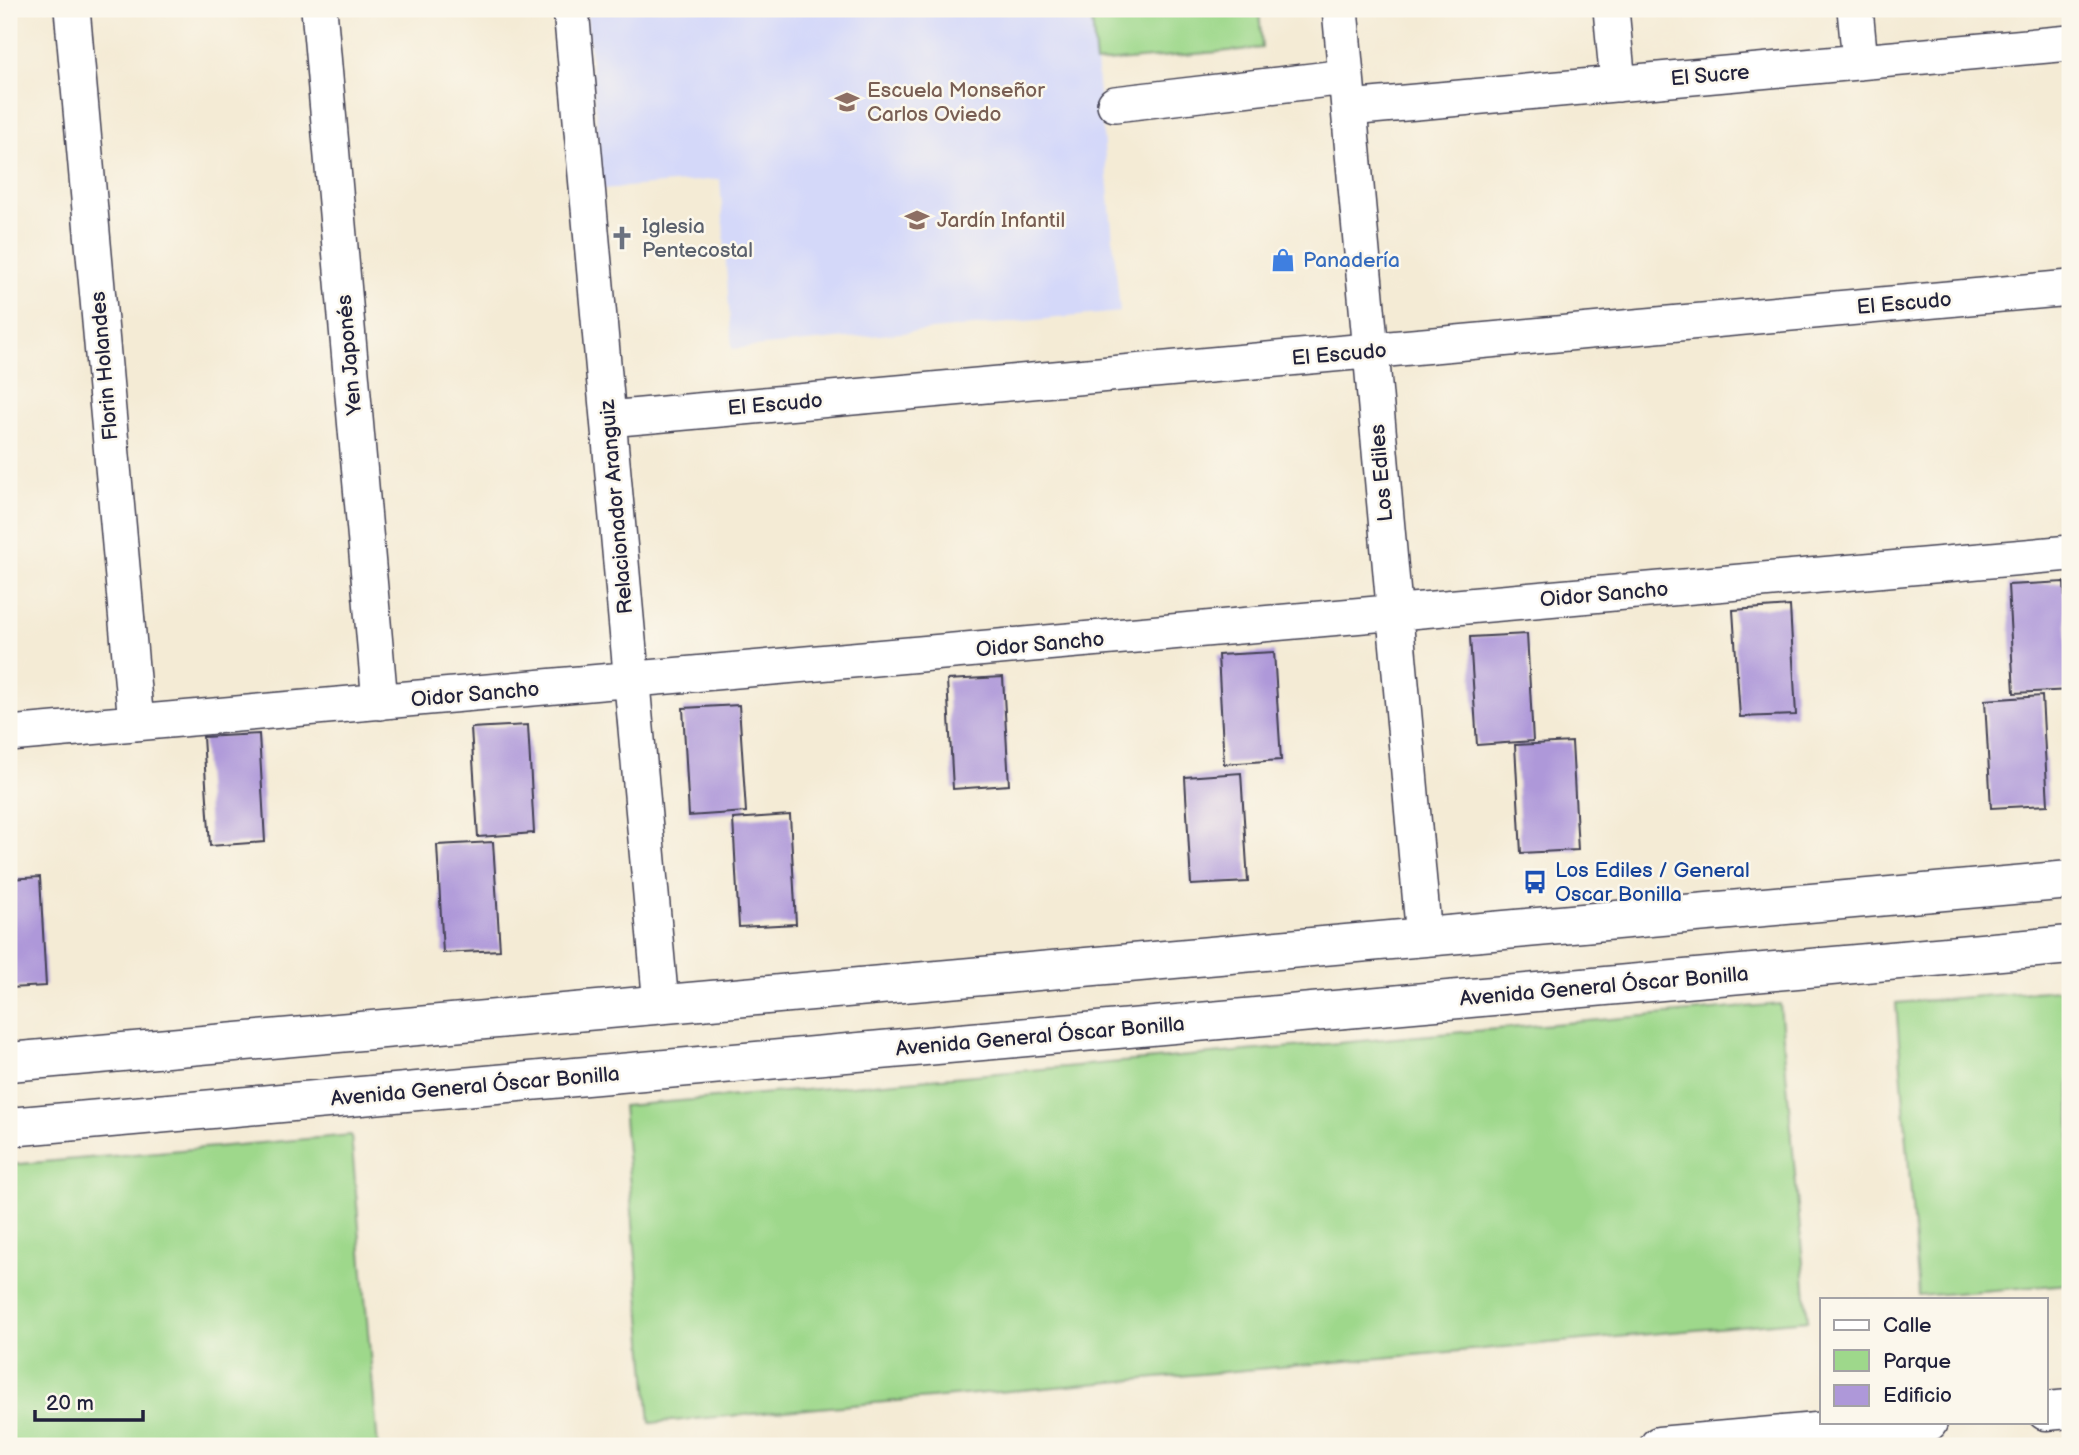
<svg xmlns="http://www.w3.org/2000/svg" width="2079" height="1455" font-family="'Balsamiq Sans',sans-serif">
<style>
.built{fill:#d4d8f9}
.green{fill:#9ed88b;stroke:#607d63;stroke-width:2}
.building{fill:#ae98d9}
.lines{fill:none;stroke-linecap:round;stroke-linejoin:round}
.street-casing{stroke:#424052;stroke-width:38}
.secondary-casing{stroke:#424052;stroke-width:41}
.highway-casing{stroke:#424052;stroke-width:41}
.street{stroke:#fff;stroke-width:35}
.secondary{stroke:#fff;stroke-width:38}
.highway{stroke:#fff;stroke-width:38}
.labels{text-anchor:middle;stroke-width:5;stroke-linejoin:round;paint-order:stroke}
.street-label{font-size:21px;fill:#22223b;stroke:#fbf7ec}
.education-label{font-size:21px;fill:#785e54;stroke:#fbf7ec;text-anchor:start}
.worship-label{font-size:21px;fill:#5b616d;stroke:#fbf7ec;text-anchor:start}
.shop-label{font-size:21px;fill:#366cbe;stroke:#fbf7ec;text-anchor:start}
.transit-label{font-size:21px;fill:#164399;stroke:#fbf7ec;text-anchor:start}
</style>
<rect width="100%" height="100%" fill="#fbf7ec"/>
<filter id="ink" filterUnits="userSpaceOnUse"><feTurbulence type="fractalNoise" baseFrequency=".0143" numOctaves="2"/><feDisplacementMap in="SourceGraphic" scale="14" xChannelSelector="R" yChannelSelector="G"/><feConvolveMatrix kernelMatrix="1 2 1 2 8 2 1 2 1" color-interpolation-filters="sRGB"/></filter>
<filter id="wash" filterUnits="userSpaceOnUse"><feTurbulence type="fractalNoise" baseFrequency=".00686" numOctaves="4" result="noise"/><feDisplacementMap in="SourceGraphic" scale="28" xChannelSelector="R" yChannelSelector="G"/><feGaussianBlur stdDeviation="1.57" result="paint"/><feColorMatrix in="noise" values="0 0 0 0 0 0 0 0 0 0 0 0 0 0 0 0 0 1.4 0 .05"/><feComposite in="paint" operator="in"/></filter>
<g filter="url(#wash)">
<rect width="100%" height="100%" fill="#f4ebd5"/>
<!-- built -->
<path class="built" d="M586,9H1091L1120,312L732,349L720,179L603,189Z"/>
<!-- green -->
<path class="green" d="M1091,9H1259L1262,48L1096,63Z
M2070,989V1284L1919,1296L1896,1003Z
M1780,1004L1808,1320L650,1423L623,1106Z
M351,1135L378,1446H9V1165Z"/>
<g id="blocks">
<!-- building -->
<path class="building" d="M2064,582L2070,690L2014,693L2008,585Z
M1790,606L1796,715L1740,717L1733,610Z
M1527,634L1533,741L1477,745L1470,637Z
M1274,652L1281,760L1224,764L1218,655Z
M1003,677L1009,785L953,789L947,680Z
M2042,696L2048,805L1991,808L1985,700Z
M739,705L746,812L689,816L683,708Z
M528,725L534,833L478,837L471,728Z
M259,734L265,842L210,846L203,737Z
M1572,742L1578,850L1521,853L1515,745Z
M1241,773L1248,882L1191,885L1185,777Z
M790,815L796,924L739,927L733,819Z
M493,842L500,950L443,953L437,845Z
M40,877L46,986L9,988V879Z"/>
</g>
</g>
<g filter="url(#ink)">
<use href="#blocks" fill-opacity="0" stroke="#424052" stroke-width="2"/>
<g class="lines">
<!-- street casing -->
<g class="street-casing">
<path id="street" d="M72,9L136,723
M319,9L380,702
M571,9L661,1005
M1340,9L1424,938
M1611,9L1618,84
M1855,9L1860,62
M1115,104L1346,77
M1349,108L2070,43
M608,419L2070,288
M9,734L2070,553"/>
</g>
<!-- secondary casing -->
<g class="secondary-casing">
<path id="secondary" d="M9,1062L2070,880
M9,1127L2070,945"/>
</g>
<!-- highway casing -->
<g class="highway-casing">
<path id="highway" d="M2046,1411L2070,1409
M1659,1446L1928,1422"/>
</g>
<!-- street -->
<use href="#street" class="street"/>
<!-- secondary -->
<use href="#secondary" class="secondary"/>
<!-- highway -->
<use href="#highway" class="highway"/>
</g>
</g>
<!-- icons -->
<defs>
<g id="school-bare" transform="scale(1.89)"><path d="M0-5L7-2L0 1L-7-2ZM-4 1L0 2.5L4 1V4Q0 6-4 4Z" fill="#8d6e63" stroke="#fbf7ec" stroke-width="2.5" paint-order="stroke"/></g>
<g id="church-bare" transform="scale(1.89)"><path d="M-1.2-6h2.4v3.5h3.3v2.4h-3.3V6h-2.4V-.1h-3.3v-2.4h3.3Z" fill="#6b7280" stroke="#fbf7ec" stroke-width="2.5" paint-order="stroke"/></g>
<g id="shop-bare" transform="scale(1.89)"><path d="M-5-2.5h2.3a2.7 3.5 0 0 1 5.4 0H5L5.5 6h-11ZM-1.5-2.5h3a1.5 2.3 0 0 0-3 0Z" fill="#3f7fe0" stroke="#fbf7ec" stroke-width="2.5" paint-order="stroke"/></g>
<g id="bus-bare" transform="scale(1.89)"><path d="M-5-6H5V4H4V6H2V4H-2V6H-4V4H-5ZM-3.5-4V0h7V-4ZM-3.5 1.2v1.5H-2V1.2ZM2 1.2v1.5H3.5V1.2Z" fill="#1a4fb4" stroke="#fbf7ec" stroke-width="2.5" paint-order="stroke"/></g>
</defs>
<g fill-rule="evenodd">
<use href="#school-bare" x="847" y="102"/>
<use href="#school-bare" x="917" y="220"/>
<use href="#church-bare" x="622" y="238"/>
<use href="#shop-bare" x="1283" y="260"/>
<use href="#bus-bare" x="1535" y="882"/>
</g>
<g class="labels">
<!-- street labels -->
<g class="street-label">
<text transform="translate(1710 75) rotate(-5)" y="7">El Sucre</text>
<text transform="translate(1904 303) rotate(-5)" y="7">El Escudo</text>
<text transform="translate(1339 354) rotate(-5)" y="7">El Escudo</text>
<text transform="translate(349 355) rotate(-95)" y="7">Yen Japonés</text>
<text transform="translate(104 366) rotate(-95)" y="7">Florin Holandes</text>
<text transform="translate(775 404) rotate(-5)" y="7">El Escudo</text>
<text transform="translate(1381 473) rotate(-95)" y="7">Los Ediles</text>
<text transform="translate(616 507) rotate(-95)" y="7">Relacionador Aranguiz</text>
<text transform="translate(1604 594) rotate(-5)" y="7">Oidor Sancho</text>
<text transform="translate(1040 644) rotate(-5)" y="7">Oidor Sancho</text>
<text transform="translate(475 694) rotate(-5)" y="7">Oidor Sancho</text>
<text transform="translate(1604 986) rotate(-5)" y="7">Avenida General Óscar Bonilla</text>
<text transform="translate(1040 1036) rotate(-5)" y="7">Avenida General Óscar Bonilla</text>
<text transform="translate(475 1086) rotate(-5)" y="7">Avenida General Óscar Bonilla</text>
</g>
<!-- education labels -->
<g class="education-label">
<text x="867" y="97">Escuela Monseñor<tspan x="867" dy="24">Carlos Oviedo</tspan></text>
<text x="937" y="227">Jardín Infantil</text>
</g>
<!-- worship labels -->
<g class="worship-label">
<text x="642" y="233">Iglesia<tspan x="642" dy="24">Pentecostal</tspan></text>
</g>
<!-- shop labels -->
<g class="shop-label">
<text x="1303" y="267">Panadería</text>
</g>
<!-- transit labels -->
<g class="transit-label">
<text x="1555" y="877">Los Ediles / General<tspan x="1555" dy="24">Oscar Bonilla</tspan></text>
</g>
</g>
<!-- margin -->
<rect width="2079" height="1455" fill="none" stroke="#fbf7ec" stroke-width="35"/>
<!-- legend -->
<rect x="1820" y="1298" width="228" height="126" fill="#fbf7ec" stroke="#a4a2a5" stroke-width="2"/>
<rect x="1834" y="1320" width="35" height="10" fill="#ffffff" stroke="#a4a2a5" stroke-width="2"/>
<text x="1883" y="1332" font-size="21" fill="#22223b">Calle</text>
<rect x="1834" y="1350" width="35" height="21" fill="#9ed88b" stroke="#a4a2a5" stroke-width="2"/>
<text x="1883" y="1368" font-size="21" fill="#22223b">Parque</text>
<rect x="1834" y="1385" width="35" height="21" fill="#ae98d9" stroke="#a4a2a5" stroke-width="2"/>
<text x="1883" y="1402" font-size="21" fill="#22223b">Edificio</text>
<!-- scale -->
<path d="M35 1410v10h108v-10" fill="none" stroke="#22223b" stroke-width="3.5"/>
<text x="46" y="1410" font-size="21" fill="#22223b" stroke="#fbf7ec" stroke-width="5" paint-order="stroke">20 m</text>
</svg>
